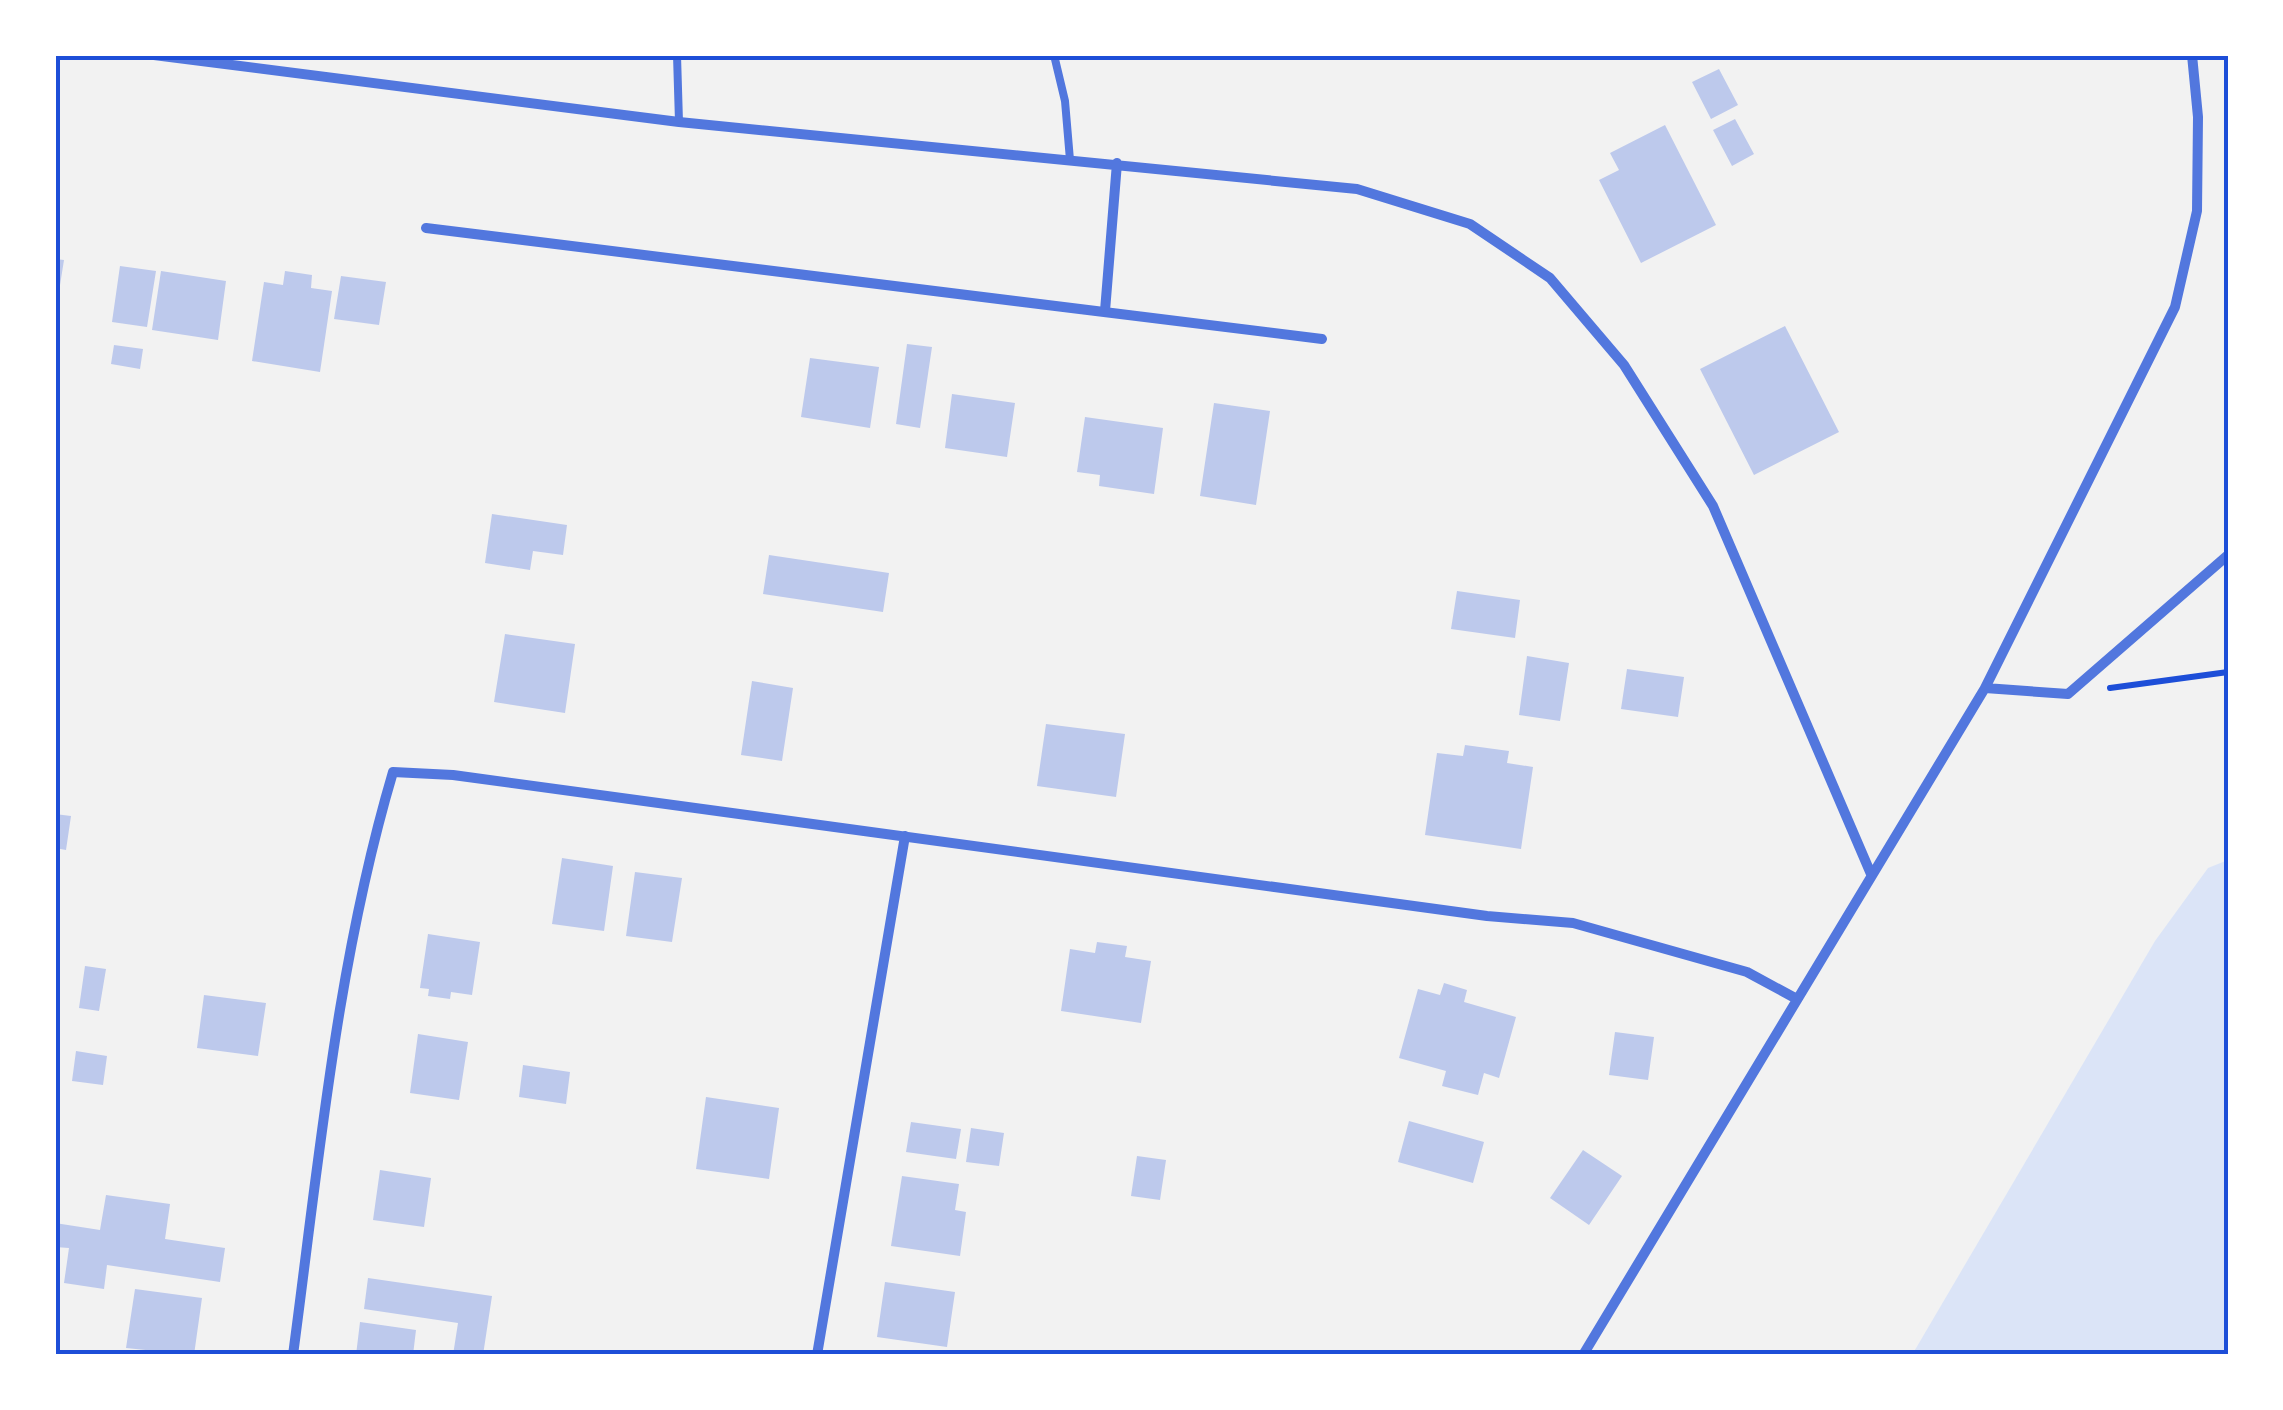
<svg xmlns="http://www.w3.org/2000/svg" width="2283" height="1410" font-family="Barlow,sans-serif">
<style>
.green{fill:#dbe4f7}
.building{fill:#bdc9ec}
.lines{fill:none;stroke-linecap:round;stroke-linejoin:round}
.path{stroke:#1d4ed8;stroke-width:6}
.service{stroke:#5277de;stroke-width:8}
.minor{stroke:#5277de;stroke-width:10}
.neatline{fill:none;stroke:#1d4ed8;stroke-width:4}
</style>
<rect width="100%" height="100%" fill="#f2f2f2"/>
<!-- green -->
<path class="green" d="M2228,860V1355H1912L2155,941L2208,868Z"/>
<!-- building -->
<path class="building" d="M1719,69L1738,105L1711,119L1692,82Z
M1735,119L1754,154L1732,166L1713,130Z
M1665,125L1716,225L1641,263L1599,180L1619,170L1610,153Z
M55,259L64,260L57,304H55Z
M120,266L156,271L147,327L112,322Z
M161,271L226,281L218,340L152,330Z
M285,271L312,275L311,288L332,291L320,372L252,361L264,282L283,285Z
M341,276L386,282L379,325L334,319Z
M1785,326L1839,432L1754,475L1700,369Z
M907,344L932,347L920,428L896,424Z
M114,345L143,349L140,369L111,364Z
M810,358L879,367L870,428L801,417Z
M952,394L1015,403L1007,457L945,448Z
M1214,403L1270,411L1256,505L1200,496Z
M1085,417L1163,428L1154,494L1099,486L1100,475L1077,472Z
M492,514L567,525L563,555L533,551L530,570L485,563Z
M769,555L889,573L883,612L763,594Z
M1457,591L1520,600L1515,638L1451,629Z
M505,634L575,644L565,713L494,702Z
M1527,656L1569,663L1560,721L1519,715Z
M1627,669L1684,677L1678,717L1621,709Z
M752,681L793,688L782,761L741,755Z
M1046,724L1125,734L1116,797L1037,786Z
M1465,745L1509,751L1507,763L1533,767L1521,849L1425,835L1437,753L1463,756Z
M55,814L71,816L66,850L55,848Z
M562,858L613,866L604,931L552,924Z
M635,872L682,878L672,942L626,936Z
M428,934L480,942L472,995L451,992L450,999L428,996L429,989L420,988Z
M1097,942L1127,946L1125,957L1151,961L1141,1023L1061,1011L1070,949L1095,953Z
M85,966L106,969L99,1011L79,1008Z
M1444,983L1467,990L1464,1002L1516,1017L1499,1078L1484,1073L1478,1095L1442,1086L1446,1071L1399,1058L1418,989L1440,995Z
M204,995L266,1003L258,1056L197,1048Z
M1615,1032L1654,1037L1648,1080L1609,1075Z
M418,1034L468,1042L459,1100L410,1093Z
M76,1051L107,1056L103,1085L72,1081Z
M523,1065L570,1072L566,1104L519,1097Z
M706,1097L779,1108L769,1179L696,1169Z
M1409,1121L1484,1142L1473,1183L1398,1162Z
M911,1122L961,1129L956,1159L906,1152Z
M971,1128L1004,1133L999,1166L966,1162Z
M1583,1150L1622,1176L1589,1225L1550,1198Z
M1137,1156L1166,1160L1160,1200L1131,1196Z
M380,1170L431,1178L424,1227L373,1220Z
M902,1176L959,1184L955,1210L966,1212L960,1256L891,1246Z
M106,1195L170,1204L165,1239L225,1248L220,1282L107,1265L104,1289L64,1283L69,1248L55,1247V1223L100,1230Z
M368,1278L492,1296L483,1355H453L458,1323L364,1309Z
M885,1282L955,1292L947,1347L877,1337Z
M135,1289L202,1298L194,1355L126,1348Z
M360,1322L416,1330L413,1355H356Z"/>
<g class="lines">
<!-- path -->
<path class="path" d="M2110,688L2228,672"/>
<!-- service -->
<path class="service" d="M677,55L679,122
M1054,55L1065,101L1070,160"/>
<!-- minor -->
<path class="minor" d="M154,55L679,122L1357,189L1470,224L1550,278L1624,365L1713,506L1871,874
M426,228L1322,339
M1105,311L1117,163
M1985,688L2068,694L2228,555
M293,1355C319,1160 337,961 393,772L453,775L1487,916L1573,923L1747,972L1795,998
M817,1355L905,836
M1583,1355L1985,688L2175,307L2197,211L2198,117L2192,55"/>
</g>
<!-- border -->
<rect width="2283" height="1410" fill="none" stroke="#ffffff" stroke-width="115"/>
<rect x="58" y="58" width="2168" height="1294" class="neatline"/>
</svg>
